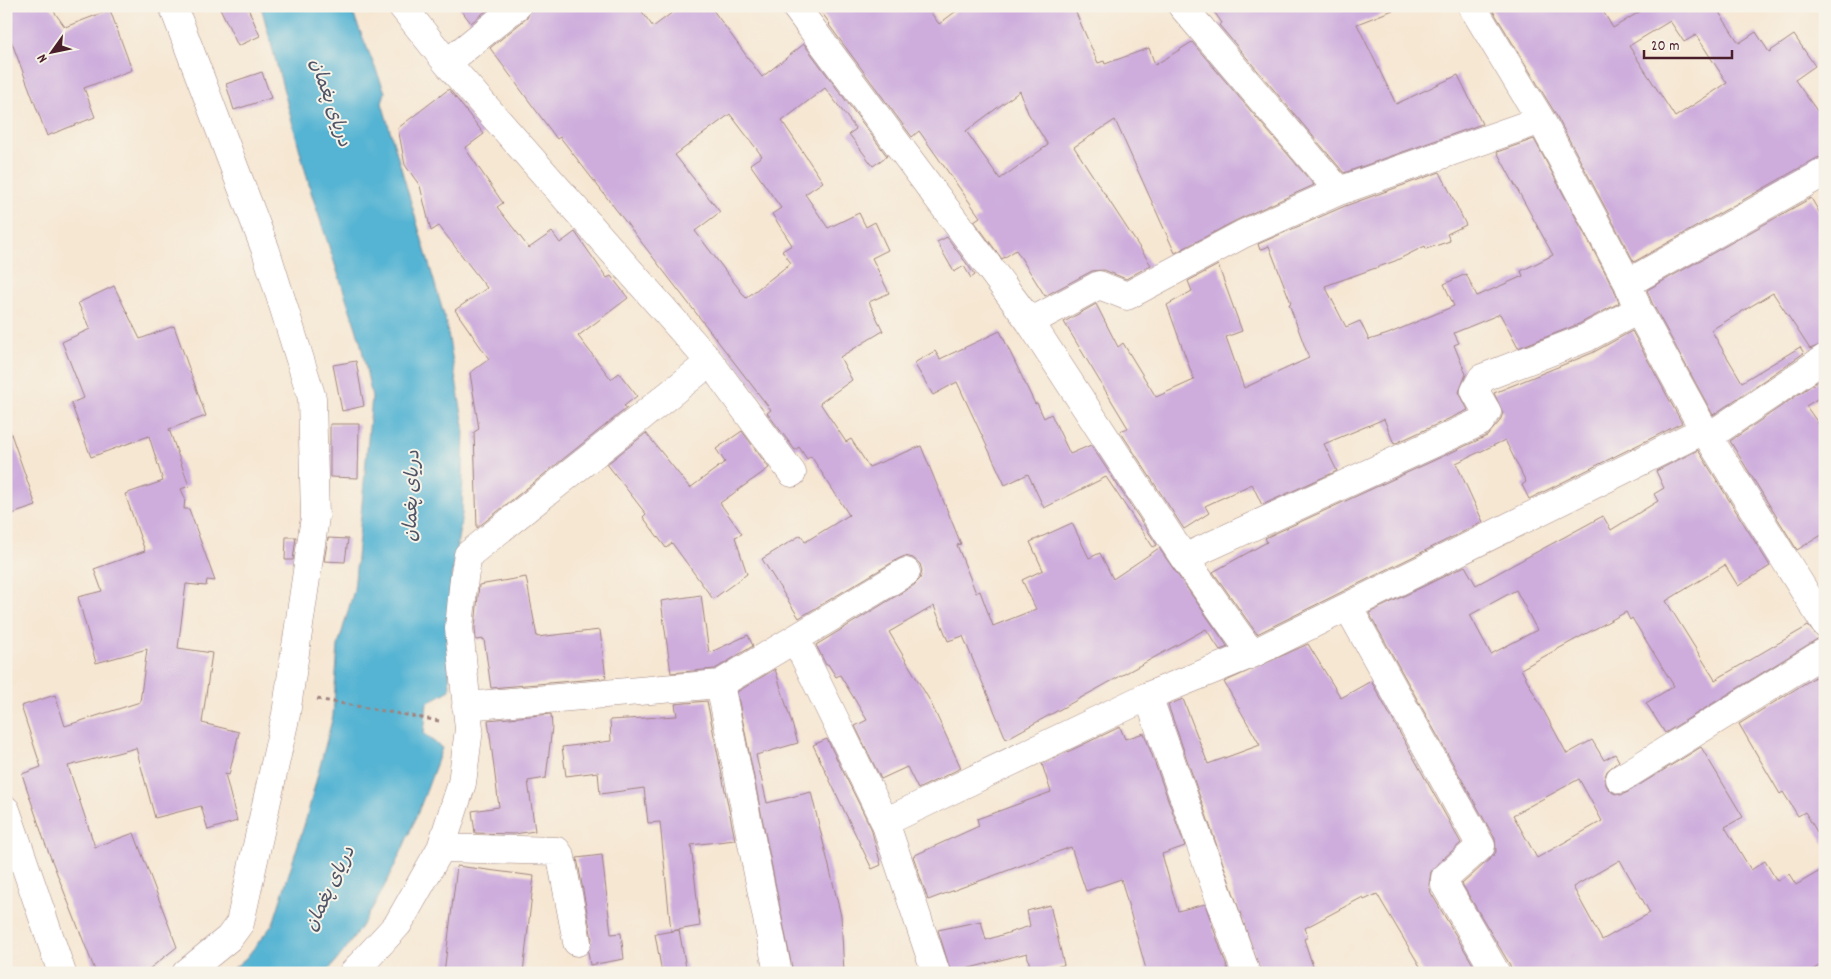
<svg xmlns="http://www.w3.org/2000/svg" width="1831" height="979" font-family="Dekko,'Playpen Sans Arabic',sans-serif">
<style>
.water{fill:#54b4d3;stroke:#4f6a7f}
.building{fill:#ceaddd;fill-rule:evenodd}
.lines{fill:none;stroke-linecap:round;stroke-linejoin:round}
.street-casing{stroke:#a0837f;stroke-width:29}
.path{stroke:#a0837f;stroke-width:3;stroke-dasharray:4 4;stroke-linecap:butt}
.street{stroke:#fff;stroke-width:28}
.labels{text-anchor:middle;stroke-width:4;stroke-linejoin:round;paint-order:stroke}
.water-label{font-size:19px;font-style:italic;fill:#4e5366;stroke:#f7f3e8}
</style>
<rect width="100%" height="100%" fill="#f7f3e8"/>
<filter id="ink" filterUnits="userSpaceOnUse"><feTurbulence type="fractalNoise" baseFrequency=".02" numOctaves="2"/><feDisplacementMap in="SourceGraphic" scale="10" xChannelSelector="R" yChannelSelector="G"/><feConvolveMatrix kernelMatrix="1 2 1 2 8 2 1 2 1" color-interpolation-filters="sRGB"/></filter>
<filter id="wash" filterUnits="userSpaceOnUse"><feTurbulence type="fractalNoise" baseFrequency=".0096" numOctaves="4" result="noise"/><feDisplacementMap in="SourceGraphic" scale="20" xChannelSelector="R" yChannelSelector="G"/><feGaussianBlur stdDeviation="1.12" result="paint"/><feColorMatrix in="noise" values="0 0 0 0 0 0 0 0 0 0 0 0 0 0 0 0 0 1.4 0 .05"/><feComposite in="paint" operator="in"/></filter>
<g filter="url(#wash)">
<rect width="100%" height="100%" fill="#f6e7d3"/>
<!-- water -->
<path class="water" d="M261,6H350L385,92L382,103L446,322L464,426L462,514L450,590L448,645L450,690L427,703L424,734L442,748C414,826 382,910 326,973H228L246,958L273,924L307,816L333,716L338,646L354,590L372,397L360,340L311,192Z"/>
<g id="blocks">
<!-- building -->
<path class="building" d="M6,6H50L65,27L110,10L132,70L84,88L95,117L47,136L6,27Z
M219,6H247L260,36L238,46Z
M458,6H492L471,23Z
M532,6H638L653,27L681,6H710L762,77L804,44L887,156L873,166L849,134L856,129L825,88L782,121L823,182L805,194L828,228L859,213L866,227L875,222L888,250L872,258L889,293L869,302L883,331L840,357L852,380L820,403L846,442L851,439L869,467L921,446L961,544L957,545L976,593L980,591L993,626L1036,609L1022,580L1043,570L1030,542L1072,523L1089,558L1100,553L1113,579L1159,548L1228,647L1220,650L1206,629L1006,739L963,636L948,641L934,606L889,632L930,701L961,768L918,789L907,767L881,779L855,726L867,720L840,675L836,677L828,664L826,665L816,645L914,585L920,579L922,571L920,564L913,558L905,556L898,559L799,618L762,559L801,535L805,542L849,515L811,456L807,459L799,447L795,450L767,413L771,410L560,137L557,139L490,48L527,18ZM730,114L762,156L750,164L781,208L772,214L792,245L782,251L791,263L746,298L695,231L720,212L675,155Z
M817,6H926L939,24L963,6H1073L1098,63L1104,61L1105,64L1149,48L1155,65L1192,42L1314,185L1237,220L1175,253L1115,120L1074,147L1151,265L1126,279L1104,270L1092,271L1045,296L1016,250L1002,259L974,221L980,217L919,131L912,137L829,25L830,24ZM1020,91L1028,113L1048,145L1000,179L966,131Z
M1210,6H1397L1398,8L1357,24L1396,104L1458,75L1482,124L1344,173L1219,25L1222,23Z
M1490,6H1600L1613,28L1649,6H1715L1739,43L1756,32L1769,52L1794,35L1815,66L1795,80L1825,122V156L1817,158L1634,262L1555,113ZM1670,21L1684,42L1696,35L1727,83L1675,117L1629,46Z
M262,72L271,98L234,110L226,84Z
M449,89L484,134L465,148L503,203L497,207L529,248L552,232L560,243L575,232L607,278L611,276L628,298L578,336L611,379L619,373L637,396L624,406L627,408L477,528L474,432L479,429L470,373L489,359L455,310L487,288L439,226L431,231L420,186L405,165L398,128Z
M1534,139L1614,289L1619,303L1579,324L1518,348L1500,314L1454,333L1459,343L1454,345L1466,374L1459,392L1468,410L1394,444L1384,419L1324,444L1337,471L1262,505L1252,484L1205,506L1209,513L1184,529L1120,431L1128,428L1064,322L1096,304L1118,347L1123,343L1156,397L1194,380L1167,305L1192,291L1188,281L1218,265L1242,331L1226,337L1244,388L1309,358L1289,304L1291,303L1269,246L1260,250L1258,244L1345,206L1440,172L1466,225L1447,234L1450,241L1426,249L1425,246L1395,261L1325,286L1346,327L1360,321L1369,340L1388,334L1454,306L1444,284L1466,274L1477,296L1523,276L1521,271L1553,255L1497,152Z
M1811,198L1825,222V343L1810,349L1773,293L1711,330L1742,382L1800,347L1804,353L1713,415L1652,303L1647,290Z
M947,237L975,275L971,278L964,266L954,272L937,242Z
M114,286L140,339L174,326L206,416L169,429L189,486L181,489L185,498L184,509H189L215,581L207,580L206,586L186,584L178,648L212,653L202,723L239,732L229,775L225,774L237,821L208,830L201,806L155,818L136,748L68,766L95,847L134,833L177,947L144,973H96L45,843L22,774L41,767L21,706L55,695L65,726L140,702L147,649L96,663L78,597L102,591L94,569L145,551L125,494L163,481L149,436L91,457L71,403L84,398L62,342L90,329L78,303Z
M1000,331L1035,404L1037,403L1044,418L1051,414L1070,454L1091,445L1157,545L1153,547L1106,477L1044,508L1028,474L1005,485L957,382L933,395L914,363L935,351L940,359Z
M1632,331L1682,423L1529,499L1522,485L1526,482L1505,440L1456,463L1483,522L1257,634L1213,572L1267,542L1265,538L1487,436L1500,421L1503,413L1494,393L1592,353Z
M356,361L364,406L342,411L333,365Z
M1821,379L1825,385V394L1806,406L1825,433V533L1797,550L1730,441Z
M330,424H359L358,478L330,477Z
M10,431L36,506L6,516V432Z
M742,431L769,468L720,503L742,534L735,537L747,574L713,599L672,543L666,548L643,517L646,514L607,464L646,433L690,488L725,462L716,449Z
M1698,450L1770,566L1738,586L1725,565L1666,601L1715,680L1808,626L1819,638L1665,733L1646,703L1674,686L1632,618L1630,620L1626,612L1521,669L1567,754L1592,740L1604,760L1615,754L1619,761L1607,771L1604,779L1607,787L1613,793L1621,795L1628,792L1701,747L1743,817L1725,827L1751,870L1765,861L1777,881L1789,874L1796,885L1825,868V962L1808,973H1512L1510,965L1462,884L1492,857L1496,852L1495,839L1369,613L1465,566L1476,585L1603,516L1611,530L1658,501L1654,494L1664,488L1656,471ZM1516,590L1537,630L1491,654L1470,615ZM1579,779L1602,821L1537,858L1513,815ZM1620,860L1650,913L1602,940L1573,887Z
M286,537H296L293,560H285Z
M328,538L348,539L345,562L324,561Z
M526,577L537,637L600,630L606,678L491,688L484,639L476,640L475,628L479,585Z
M701,595L709,653L748,635L753,646L715,669L671,673L661,601Z
M1308,644L1341,698L1371,681L1461,843L1434,867L1431,872L1429,885L1431,893L1478,973H1424L1377,894L1364,900L1363,897L1305,928L1308,937L1304,939L1315,973H1261L1168,705L1183,699L1208,764L1260,745L1224,682Z
M775,669L798,743L756,755L767,803L811,792L841,916L844,973H793L737,692Z
M1825,671V845L1805,812L1798,816L1783,792L1780,794L1739,724Z
M707,701L735,840L691,845L700,926L671,931L660,822L648,823L644,788L600,794L598,772L566,776L562,747L611,741L610,720L677,716L675,704Z
M551,714L552,727L546,778L528,781L535,831L514,834L475,833L472,811L499,807L488,720Z
M1120,727L1125,739L1144,733L1185,846L1162,854L1178,911L1205,904L1229,973H1147L1121,879L1086,891L1071,847L928,900L913,856L979,826L977,819L1051,792L1042,764Z
M827,739L871,828L881,865L872,869L813,745Z
M602,855L611,934L621,933L624,959L590,965L588,952L592,939L577,858Z
M457,866L534,876L523,973H444Z
M1050,905L1064,965L1031,972L1027,953L951,973L938,930L981,921L986,940L1030,926L1027,911Z
M679,930L687,973H662L655,934Z"/>
</g>
</g>
<g filter="url(#ink)">
<use href="#blocks" fill-opacity="0" stroke="#a0837f" stroke-width="1"/>
<g class="lines">
<!-- street casing -->
<g class="street-casing">
<path id="street" d="M173,6L266,251L312,398L315,517L286,714L240,923L229,938L186,973
M402,6L447,63L710,362L792,473
M795,6L1030,322L1184,558L1252,654
M1182,6L1339,191
M1472,6L1541,120L1628,283L1638,310L1704,430L1825,624
M447,63L517,6
M1628,283L1825,172
M1030,322L1099,285L1127,296L1243,234L1339,191L1541,120
M1184,558L1480,422L1487,412L1475,391L1482,378L1586,338L1638,310
M1348,607L1481,846L1445,878V885L1496,973
M796,640L885,822L936,973
M720,684L778,973
M1148,696L1246,973
M466,706L720,684L906,572
M1620,779L1825,652
M6,810L62,973
M885,822L1148,696L1252,654L1704,430L1717,431L1825,358
M441,848L557,851L561,857L577,942
M353,973L398,924L441,848L462,783L469,729L459,628L464,578L468,555L710,362"/>
</g>
<!-- path -->
<path class="path" d="M317,699L439,721"/>
<!-- street -->
<use href="#street" class="street"/>
</g>
</g>
<g class="labels">
<!-- water labels -->
<g class="water-label">
<text transform="translate(332 102) rotate(71)" y="7">دریای پغمان</text>
<text transform="translate(410 496) rotate(-88)" y="7">دریای پغمان</text>
<text transform="translate(328 888) rotate(-64)" y="7">دریای پغمان</text>
</g>
</g>
<!-- margin -->
<rect width="1831" height="979" fill="none" stroke="#f7f3e8" stroke-width="25"/>
<!-- north arrow -->
<g transform="translate(52 52) rotate(237)" stroke="#f7f3e8" stroke-width="4" paint-order="stroke">
<path d="M0-4L9 19L0 12L-9 19Z" fill="#4a1f2b"/>
<text y="-8" font-size="14" font-weight="bold" text-anchor="middle" fill="#4a1f2b">N</text>
</g>
<!-- scale -->
<path d="M1644 50v8h88v-8" fill="none" stroke="#4a1f2b" stroke-width="2.5"/>
<text x="1651" y="50" font-size="15" fill="#4a1f2b" stroke="#f7f3e8" stroke-width="4" paint-order="stroke">20 m</text>
</svg>
